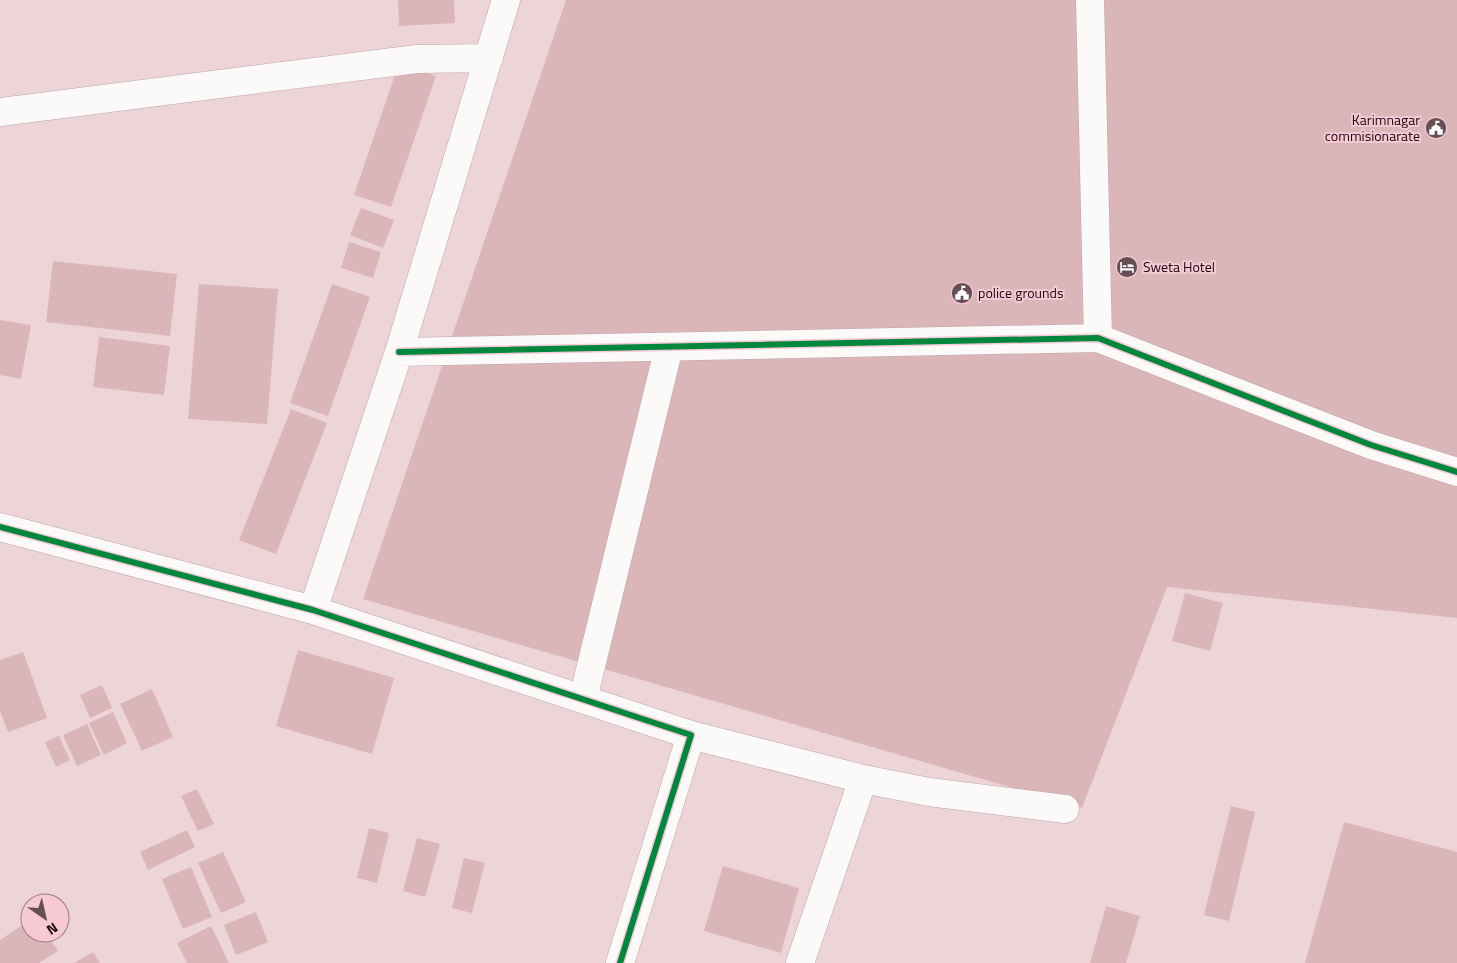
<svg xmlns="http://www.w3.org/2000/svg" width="1457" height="963" font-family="'Titillium Web',sans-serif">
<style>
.building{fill:#dbb6b9}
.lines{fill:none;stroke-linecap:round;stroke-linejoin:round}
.minor-casing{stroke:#bda6ab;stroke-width:29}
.minor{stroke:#fcf9f9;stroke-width:28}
.cycleway-casing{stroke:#f6c9d4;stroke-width:9}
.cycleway{stroke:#00873e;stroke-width:6}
.labels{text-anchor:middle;stroke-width:4;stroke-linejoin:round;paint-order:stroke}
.poi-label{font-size:14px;fill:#1e060e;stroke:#f6c9d4;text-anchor:start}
</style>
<rect width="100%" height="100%" fill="#ecd4d9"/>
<!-- building -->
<path class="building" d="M398,0H454L455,23L399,26Z
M566,0H1457V618L1167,587L1082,808L363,599Z
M399,63L436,76L391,207L354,195Z
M361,208L394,220L383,248L350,235Z
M349,242L381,252L373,278L341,268Z
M53,261L177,274L170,336L46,322Z
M199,284L278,289L267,424L188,419Z
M332,284L370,297L328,416L290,403Z
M0,320L31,325L21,379L0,375Z
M99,337L170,346L164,395L93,387Z
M291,409L327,423L276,554L239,540Z
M1185,593L1223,603L1210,651L1172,641Z
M298,650L394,678L372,754L276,726Z
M23,652L47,718L8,732L0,711V660Z
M102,685L112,708L90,718L80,695Z
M152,689L173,737L142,751L120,704Z
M113,712L127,743L104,755L89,723Z
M87,724L101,755L77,766L63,735Z
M59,736L70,760L56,767L45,742Z
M197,789L214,824L198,831L181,796Z
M1231,806L1255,812L1229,921L1204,915Z
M1344,822L1457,852V963H1305Z
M369,828L389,833L377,883L357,878Z
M187,830L195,847L148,870L140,852Z
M417,838L440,844L425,897L403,891Z
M223,852L246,902L221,913L198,863Z
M464,858L485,863L472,913L452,908Z
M723,866L799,888L781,953L704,931Z
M191,867L212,917L183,929L162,879Z
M1106,906L1140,916L1126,963H1090Z
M256,912L268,942L236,955L224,925Z
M30,920V933H46L58,951L39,963H0V940Z
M211,926L229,963H187L177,943Z
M93,952L100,963H74Z"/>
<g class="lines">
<!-- minor casing -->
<g class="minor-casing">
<path id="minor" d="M1090,0L1098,338
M0,112L417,59L489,58
M399,352L1098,338L1371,445L1457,472
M0,527L313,610L691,735L620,963
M313,610L399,352L506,0
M583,699L669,347
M691,735L863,779L929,792L1065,809
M800,963L863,779"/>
</g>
<!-- minor -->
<use href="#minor" class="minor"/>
<!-- cycleway casing -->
<g class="cycleway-casing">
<path id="cycleway" d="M399,352L1098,338L1371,445L1457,472
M0,527L313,610L691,735L620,963"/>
</g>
<!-- cycleway -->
<use href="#cycleway" class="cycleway"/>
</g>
<!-- icons -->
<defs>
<g id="civic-disc" transform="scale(1.125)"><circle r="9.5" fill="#664e55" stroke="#f6c9d4"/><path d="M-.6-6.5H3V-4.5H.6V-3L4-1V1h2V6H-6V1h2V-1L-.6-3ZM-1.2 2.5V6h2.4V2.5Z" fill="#fff"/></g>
<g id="hotel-disc" transform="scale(1.125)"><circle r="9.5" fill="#664e55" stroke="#f6c9d4"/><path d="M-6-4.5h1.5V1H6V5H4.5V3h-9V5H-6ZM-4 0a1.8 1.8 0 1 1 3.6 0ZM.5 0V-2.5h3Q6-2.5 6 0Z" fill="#fff"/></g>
</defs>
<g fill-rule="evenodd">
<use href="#civic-disc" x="1436" y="128"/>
<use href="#hotel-disc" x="1127" y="267"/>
<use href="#civic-disc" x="962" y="293"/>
</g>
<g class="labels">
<!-- poi labels -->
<g class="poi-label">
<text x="1420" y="125" text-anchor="end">Karimnagar<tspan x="1420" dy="16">commisionarate</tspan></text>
<text x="1143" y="272">Sweta Hotel</text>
<text x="978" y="298">police grounds</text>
</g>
</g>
<!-- north arrow -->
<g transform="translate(45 918) rotate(146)"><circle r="24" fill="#f6c9d4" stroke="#a07b85"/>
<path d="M0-4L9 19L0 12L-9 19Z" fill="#664e55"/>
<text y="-8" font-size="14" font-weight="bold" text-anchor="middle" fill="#1e060e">N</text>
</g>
</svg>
